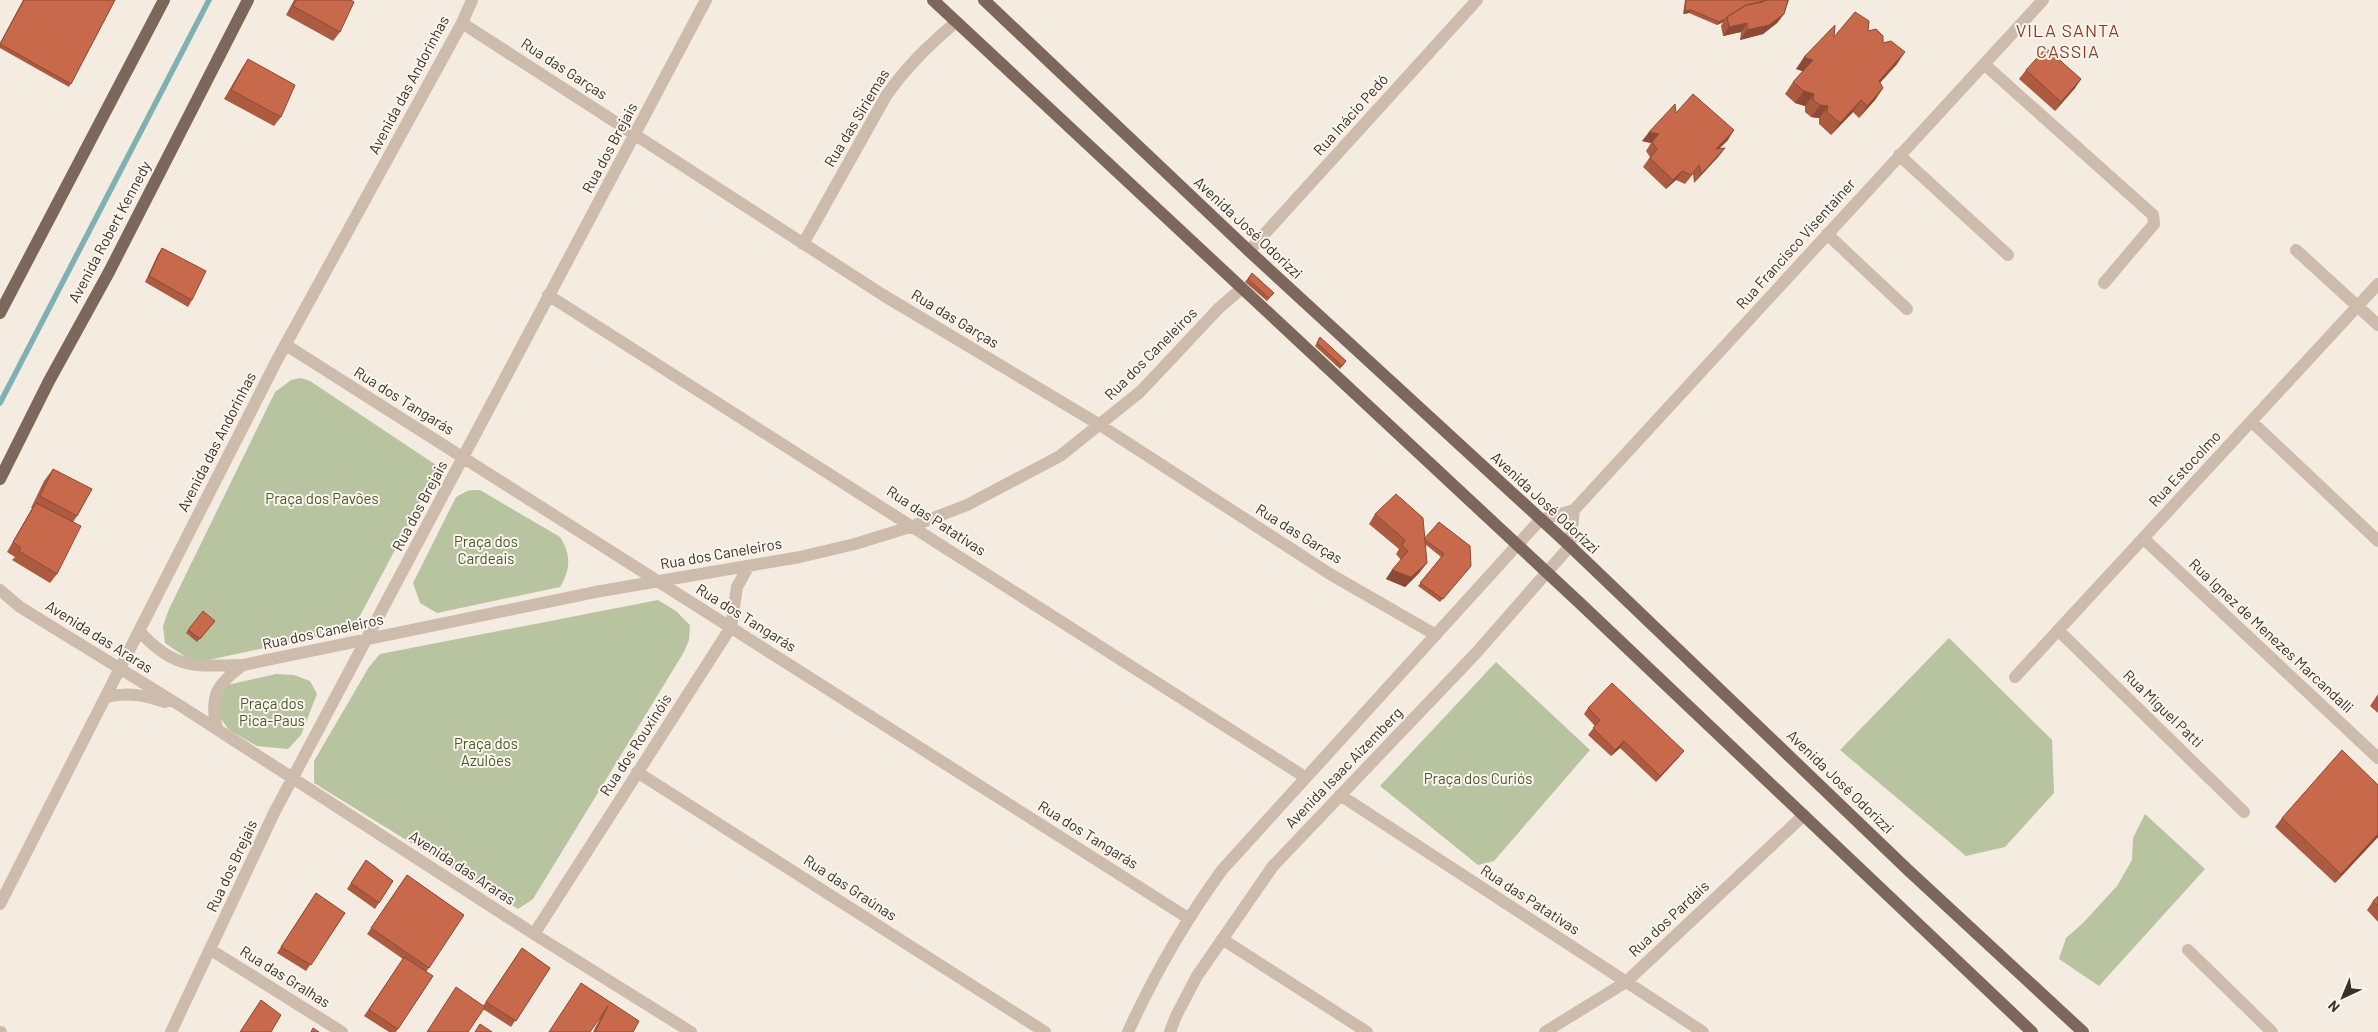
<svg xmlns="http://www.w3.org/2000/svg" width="2378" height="1032" font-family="Barlow,sans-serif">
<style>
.green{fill:#b8c4a0}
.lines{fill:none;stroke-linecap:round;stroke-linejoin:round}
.stream{stroke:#7fb0b2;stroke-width:5.5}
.minor{stroke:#cdbbac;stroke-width:12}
.major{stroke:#7d675c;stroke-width:12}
.wall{fill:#ac5a40}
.shaded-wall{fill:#8c4a34}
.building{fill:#c8694b;stroke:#8c4a34}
.labels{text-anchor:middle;stroke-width:4;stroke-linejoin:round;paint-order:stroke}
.street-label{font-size:15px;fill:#3b302b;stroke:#fbf5ee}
.park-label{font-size:15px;fill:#4a5a2e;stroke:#fbf5ee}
.quarter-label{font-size:18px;letter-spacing:1px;fill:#8c3b22;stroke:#fbf5ee}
</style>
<rect width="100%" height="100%" fill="#f4ebe1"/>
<!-- green -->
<path class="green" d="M301,378L310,381L439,467L353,629L204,661L187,658L165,643L163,626L169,609L275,392L291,380Z
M474,490H480L560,537C571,554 571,569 560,587L437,613L420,603L413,583L456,497L467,491Z
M658,600L676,611L690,625L689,640L684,652L533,899L518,909L314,783V761L369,667L380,654Z
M1949,638L2052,740L2054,793L2005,847L1966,856L1840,750Z
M1496,662L1590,750L1494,861L1478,865L1380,786Z
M276,674L294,675L310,681L317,694L301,735L288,749L257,746L229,730L219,716V700L227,685Z
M2145,814L2205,869L2099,986L2059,959L2066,938L2083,923L2117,886L2132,860L2133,838Z"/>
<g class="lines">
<!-- stream -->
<path class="stream" d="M0,403L209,0"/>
<!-- minor -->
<path class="minor" d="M462,23L883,295L1100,425L1330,574L1436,635
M1984,64L2153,215L2154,224L2104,283
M1899,155L2008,255
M1827,234L1907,309
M803,244L886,96C906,67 929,45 956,22
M2296,250L2378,325
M1249,251L1477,0
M548,295L1305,777
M286,345L1188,918
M2252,422L2378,541
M2143,538L2378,758
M0,590L20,607L184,708L534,934L691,1032
M2058,630L2244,812
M139,631C175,670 194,666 243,665L595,592L800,557L855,544L913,526L967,505L1060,456L1140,392L1219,308L1241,289
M2015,677L2378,284
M107,697C128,692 144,695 165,702
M217,729C209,696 217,684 243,665
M637,772L1045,1032
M1340,795L1703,1032
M0,904L277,360L462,23L472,0
M534,934L731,627L737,587L748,567
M1222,939L1367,1032
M211,950L342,1032
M2188,950L2272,1032
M0,1032H1
M171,1032L274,813L706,0
M1128,1032C1154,975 1185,921 1222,870L1540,520L1574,510L2043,0
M1170,1032L1176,1016L1197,976L1273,866L1477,652L1570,546L1574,510
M1545,1032L1626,982L1804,815"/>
<!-- major -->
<path class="major" d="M933,0L1584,607L2032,1032
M984,0L1249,251L1570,546L1908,870L2083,1032
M0,313L164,0
M0,479L49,381L109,272L248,0"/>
</g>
<!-- wall -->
<path class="wall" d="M23,0H115L69,87L0,48V43Z
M294,0H351L340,32L333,41L286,15Z
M1685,0H1789L1784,14L1777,23L1763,34L1740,40L1741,32L1723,36L1721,26L1723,22L1717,25L1689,13L1683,14Z
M1868,31L1883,43L1897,64L1880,82L1883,88L1875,100L1859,118L1853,112L1831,135L1819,124V118L1811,117L1805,112V106L1795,103L1785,94L1793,82L1803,71L1796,69L1834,37Z
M248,59L281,117L274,126L224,99L242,68Z
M2026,70L2081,79L2075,88L2055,111L2019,79Z
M1676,113L1728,140L1719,148H1725L1718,157L1694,183L1693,174L1685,184L1676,180L1666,189L1643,167L1650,157L1646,151L1651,143L1642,141Z
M162,248L192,300L188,307L145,282L158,254Z
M1252,273L1274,293L1267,301L1245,282Z
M1320,337L1344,364L1340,369L1315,346Z
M53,469L77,516L73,522L57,574L50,583L12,560L15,557L7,552L32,508H31L44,481Z
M1375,514L1424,538L1471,566L1440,602L1418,586L1441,557L1425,544L1420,572L1405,587L1386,579L1392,570L1401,560L1396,554L1399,549L1369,524Z
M215,621L197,642L186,633L188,630Z
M2378,694V713L2370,706Z
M1588,708L1679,757L1656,782L1620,748L1611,756L1588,735L1595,726L1584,714Z
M2282,818L2378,837L2335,883L2275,827Z
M366,860L393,881L375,909L347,889Z
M407,875L464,915L426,972L433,976L396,1032H389L364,1016L403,959L367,934Z
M316,893L345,913L306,971L277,953Z
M2378,896V922L2367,910L2373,901Z
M522,948L550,968L511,1027L483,1009V1006Z
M581,983L633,1032H593L602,1014Z"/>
<!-- shaded-wall -->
<path class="shaded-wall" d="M1691,10L1689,13L1683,14L1685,11Z
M1784,14L1777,23L1763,34L1740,40L1747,30Z
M1725,19L1723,22L1717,25L1719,22Z
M1747,23L1741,32L1723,36L1729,27Z
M1905,52L1897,64L1871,93L1879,81Z
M1804,57L1813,60L1805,72L1796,69Z
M2081,79L2075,88L2055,111L2061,102Z
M1883,88L1875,100L1859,118L1867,106Z
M1804,91L1814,94L1805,106L1795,103Z
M1861,100L1853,112L1831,135L1840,123Z
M1820,105L1828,106L1819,118L1811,117Z
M1734,130L1728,140L1710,158L1716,149Z
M1649,132L1659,134L1651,143L1642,141Z
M1725,148L1718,157L1694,183L1701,174Z
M1682,171L1676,180L1666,189L1673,180Z
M1427,563L1420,572L1405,587L1386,579L1392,570Z
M1624,741L1620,748L1611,756L1615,750Z
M1684,751L1679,757L1656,782L1660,776Z
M2378,834V837L2335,883L2341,874Z"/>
<!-- building -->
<path class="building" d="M24,0H115L71,84L0,44Z
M296,0H351L354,2L340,32L293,6Z
M1686,0H1764L1763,2L1746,5L1727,17L1725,19L1719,22L1691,10L1685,11Z
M1768,0H1788L1784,14L1769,25L1747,30V23L1729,27L1727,17L1746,5Z
M1855,12L1869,21L1868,31L1876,29L1883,36V43L1891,41L1905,52L1879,81L1883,88L1867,106L1861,100L1840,123L1827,112L1828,106L1820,105L1813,100L1814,94L1804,91L1793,82L1813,60L1804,57L1835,25L1834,37Z
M2046,48L2081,79L2061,102L2026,70Z
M248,59L295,85L281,117L231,90Z
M1693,94L1734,130L1716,149L1725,148L1701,174L1699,165L1691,175L1682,171L1673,180L1650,158L1657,149L1652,142L1659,134L1649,132L1675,104L1676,113Z
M162,248L206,271L192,300L149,276Z
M1252,273L1274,293L1269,298L1248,279Z
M1320,337L1346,361L1342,366L1317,343Z
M53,469L92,489L77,516L40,496Z
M1396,494L1423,518L1427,563L1411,577L1392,570L1408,551L1402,545L1405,540L1375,514Z
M36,503L81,526L57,574L19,551L21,548L13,542Z
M1439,522L1470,546L1471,566L1443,599L1420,583L1444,554L1424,539Z
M203,611L215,621L200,639L188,630Z
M1612,683L1684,751L1660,776L1624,741L1615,750L1593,728L1600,720L1588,708Z
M2342,750L2378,785V834L2341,874L2282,818Z
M366,860L393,881L379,903L351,883Z
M407,875L464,915L429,968L371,928Z
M316,893L345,913L311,965L281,947Z
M2378,896V906L2373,901Z
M522,948L550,968L516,1021L486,1002Z
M404,957L433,976L398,1029L369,1010Z
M581,983L639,1021L633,1032H595L608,1006L590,1032H549Z
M456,987L485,1007L468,1032H427Z
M261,1000L281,1015L271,1032H240Z
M480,1024L492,1032H475Z
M313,1028L319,1032H311Z"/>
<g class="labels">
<!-- street labels -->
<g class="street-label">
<text transform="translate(564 69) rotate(33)" y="5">Rua das Garças</text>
<text transform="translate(409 85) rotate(-62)" y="5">Avenida das Andorinhas</text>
<text transform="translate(1351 115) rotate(-48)" y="5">Rua Inácio Pedó</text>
<text transform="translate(857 118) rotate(-59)" y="5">Rua das Siriemas</text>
<text transform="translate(610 148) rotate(-62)" y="5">Rua dos Brejais</text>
<text transform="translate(1248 228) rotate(43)" y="5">Avenida José Odorizzi</text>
<text transform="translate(110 232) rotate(-62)" y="5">Avenida Robert Kennedy</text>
<text transform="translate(1796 244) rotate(-48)" y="5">Rua Francisco Visentainer</text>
<text transform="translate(955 319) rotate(31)" y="5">Rua das Garças</text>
<text transform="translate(1151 354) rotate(-45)" y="5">Rua dos Caneleiros</text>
<text transform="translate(404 401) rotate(32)" y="5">Rua dos Tangarás</text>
<text transform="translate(217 442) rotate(-63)" y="5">Avenida das Andorinhas</text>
<text transform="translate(2185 469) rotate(-47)" y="5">Rua Estocolmo</text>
<text transform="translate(1545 503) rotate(43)" y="5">Avenida José Odorizzi</text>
<text transform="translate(420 506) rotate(-62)" y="5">Rua dos Brejais</text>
<text transform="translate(936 521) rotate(33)" y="5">Rua das Patativas</text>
<text transform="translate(1299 534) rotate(32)" y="5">Rua das Garças</text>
<text transform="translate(721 554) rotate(-10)" y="5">Rua dos Caneleiros</text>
<text transform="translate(746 618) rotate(32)" y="5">Rua dos Tangarás</text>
<text transform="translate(323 632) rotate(-12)" y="5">Rua dos Caneleiros</text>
<text transform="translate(2271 636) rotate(43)" y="5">Rua Ignez de Menezes Marcandalli</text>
<text transform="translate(99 637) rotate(32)" y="5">Avenida das Araras</text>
<text transform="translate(2163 709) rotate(44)" y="5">Rua Miguel Patti</text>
<text transform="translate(636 745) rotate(-57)" y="5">Rua dos Rouxinóis</text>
<text transform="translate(1344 768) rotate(-46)" y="5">Avenida Isaac Aizemberg</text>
<text transform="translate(1840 782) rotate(44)" y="5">Avenida José Odorizzi</text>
<text transform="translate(1088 835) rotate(32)" y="5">Rua dos Tangarás</text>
<text transform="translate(232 866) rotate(-65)" y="5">Rua dos Brejais</text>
<text transform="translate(462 868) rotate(33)" y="5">Avenida das Araras</text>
<text transform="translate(850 888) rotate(33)" y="5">Rua das Graúnas</text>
<text transform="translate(1530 900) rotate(33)" y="5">Rua das Patativas</text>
<text transform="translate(1669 919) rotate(-43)" y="5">Rua dos Pardais</text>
<text transform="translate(285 977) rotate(32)" y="5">Rua das Gralhas</text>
</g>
<!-- park labels -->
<g class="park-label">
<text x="322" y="504">Praça dos Pavões</text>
<text x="486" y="547">Praça dos<tspan x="486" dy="17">Cardeais</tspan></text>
<text x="272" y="709">Praça dos<tspan x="272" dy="17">Pica-Paus</tspan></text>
<text x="486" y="749">Praça dos<tspan x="486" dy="17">Azulões</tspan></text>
<text x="1478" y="784">Praça dos Curiós</text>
</g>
<!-- quarter labels -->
<g class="quarter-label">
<text x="2068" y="37">VILA SANTA<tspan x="2068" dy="21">CASSIA</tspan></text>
</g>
</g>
<!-- north arrow -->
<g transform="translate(2343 997) rotate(224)" stroke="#fbf5ee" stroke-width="4" paint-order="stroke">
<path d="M0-4L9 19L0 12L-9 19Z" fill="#3b302b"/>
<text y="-8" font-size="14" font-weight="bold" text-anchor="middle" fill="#3b302b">N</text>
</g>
</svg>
